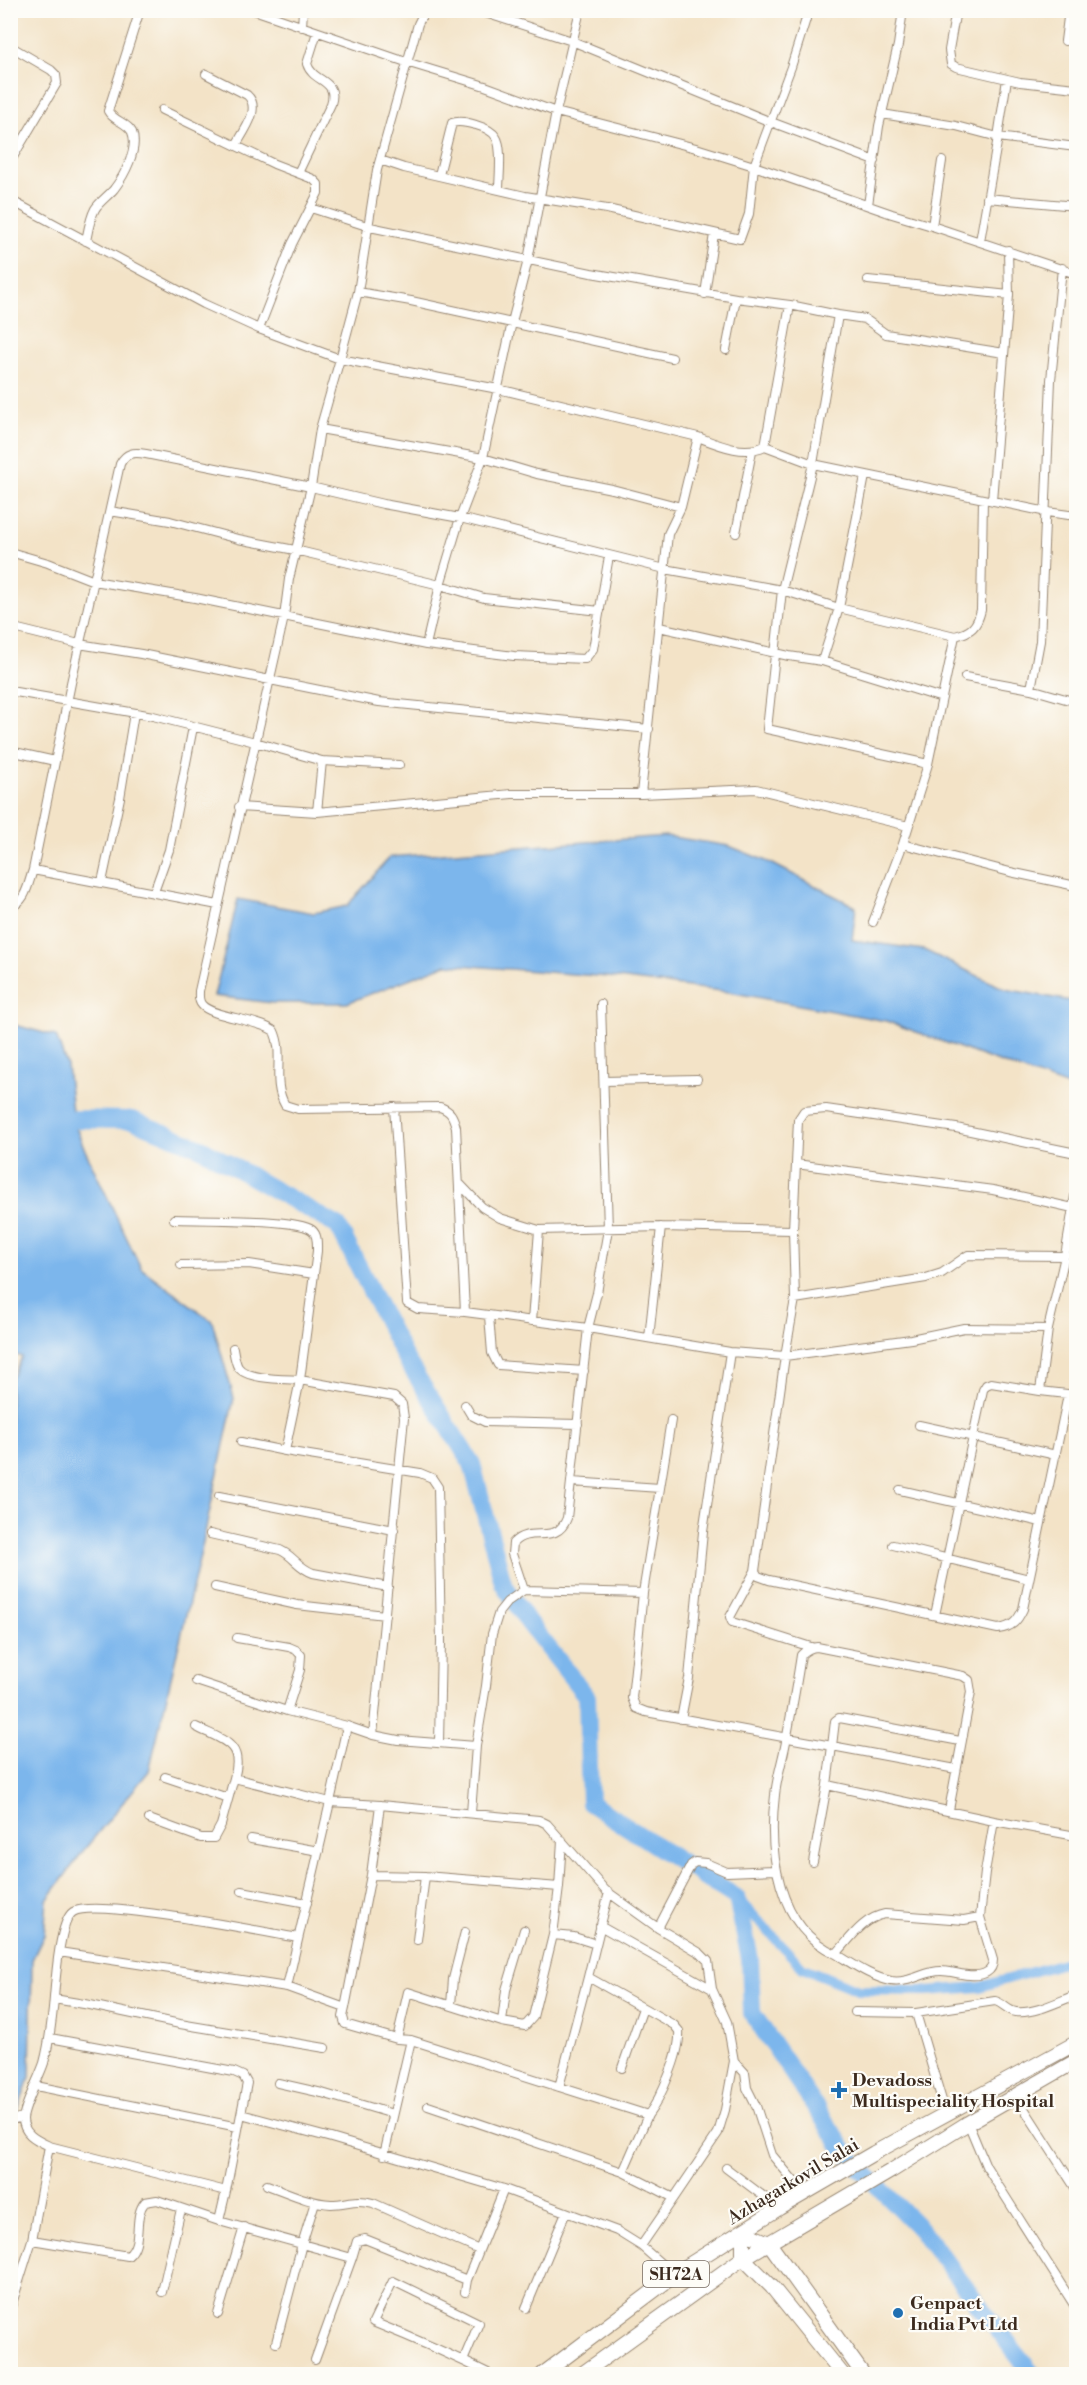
<svg xmlns="http://www.w3.org/2000/svg" width="1087" height="2385" font-family="'Libre Bodoni',serif">
<style>
.water{fill:#7bb6ec;stroke:#5b7085;stroke-width:1.5}
.lines{fill:none;stroke-linecap:round;stroke-linejoin:round}
.canal{stroke:#7bb6ec;stroke-width:10}
.river{stroke:#7bb6ec;stroke-width:18}
.street-casing{stroke:#978672;stroke-width:10}
.primary-casing{stroke:#978672;stroke-width:16}
.street{stroke:#fff;stroke-width:8}
.primary{stroke:#fff;stroke-width:14}
.poi-dot{fill:#1f6fb2;stroke:#fdfcf7;stroke-width:2}
.labels{text-anchor:middle;stroke-width:4.5;stroke-linejoin:round;paint-order:stroke}
.shield{fill:#fdfcf7;stroke:#75695f;stroke-width:1.5}
.shield-label{font-size:16px;font-weight:bold;fill:#3b2a1e}
.poi-label{font-size:18px;font-weight:bold;fill:#3b2a1e;stroke:#fdfcf7;text-anchor:start}
.street-label{font-size:18px;fill:#3b2a1e;stroke:#fdfcf7}
</style>
<rect width="100%" height="100%" fill="#fdfcf7"/>
<filter id="ink" filterUnits="userSpaceOnUse"><feTurbulence type="fractalNoise" baseFrequency=".0167" numOctaves="2"/><feDisplacementMap in="SourceGraphic" scale="12" xChannelSelector="R" yChannelSelector="G"/><feConvolveMatrix kernelMatrix="1 2 1 2 8 2 1 2 1" color-interpolation-filters="sRGB"/></filter>
<filter id="wash" filterUnits="userSpaceOnUse"><feTurbulence type="fractalNoise" baseFrequency=".008" numOctaves="4" result="noise"/><feDisplacementMap in="SourceGraphic" scale="24" xChannelSelector="R" yChannelSelector="G"/><feGaussianBlur stdDeviation="1.35" result="paint"/><feColorMatrix in="noise" values="0 0 0 0 0 0 0 0 0 0 0 0 0 0 0 0 0 1.4 0 .05"/><feComposite in="paint" operator="in"/></filter>
<g filter="url(#wash)">
<rect width="100%" height="100%" fill="#f3e3c7"/>
<!-- water -->
<path class="water" d="M666,836L729,846L771,863L856,907L852,940L924,950L1005,989L1076,1002V1090L886,1021L729,992L609,977L447,964L347,1003H272L214,996L238,899L314,913L347,906L390,857Z
M11,1024L56,1036L67,1066L73,1120L85,1150L141,1268L212,1321L234,1398L200,1556L149,1771L83,1851L47,1900L44,1935L32,1960L30,2077L18,2109L11,2111L10,1381L22,1357L10,1353Z"/>
<g class="lines">
<!-- canal -->
<path class="canal" d="M737,1898L803,1968L858,1990L927,1991L980,1987L1063,1963L1076,1962"/>
<!-- river -->
<path class="river" d="M10,1145L61,1119L132,1120L201,1148L338,1226L404,1356L472,1464L503,1583L528,1622L587,1697L590,1803L737,1898L750,1959L752,2013L849,2157L921,2230L1032,2374"/>
</g>
</g>
<g filter="url(#ink)">
<g class="lines">
<!-- street casing -->
<g class="street-casing">
<path id="street" d="M254,10L406,62L485,86L556,112L696,148L754,166L892,214L932,226L1076,274
M476,10L572,41L771,122L875,161
M580,10L556,112L528,260L512,322L483,458L460,518L440,585L426,645L514,656L585,659L593,649L609,556
M956,10L949,50L951,64L956,67L1020,82L1076,88
M302,27L303,10
M1065,41L1069,10
M10,46L51,70L56,75L57,83L10,162
M206,74L247,95C262,108 244,131 236,145
M1007,79L998,137L1076,147
M162,110L274,164L313,179L318,184V193L292,244L259,329
M882,114L956,126L998,137L980,241
M380,160L404,168L525,196L607,209L740,239L749,214L754,166L791,67L806,19
M298,173L331,104C339,79 313,83 307,64L317,32
M439,175L452,123C460,120 469,123 476,125C483,127 492,130 496,137C503,147 499,177 499,190
M987,198L1076,206
M10,200L204,304L259,329L340,359L358,292L377,170L418,24L425,10
M868,205L879,126L898,45L903,10
M311,208L370,227L591,273L736,298
M932,226L942,161
M86,241C88,231 90,218 95,209C99,202 108,196 114,189C124,176 139,149 132,132C127,122 113,121 108,111L140,10
M868,280L1009,295
M358,292L411,301L672,358
M705,294L714,234
M838,315L865,319L886,334L1004,353
M726,350L736,298L790,305L838,315L813,464L782,590L767,729L928,764
M320,429L483,458L537,474L612,489L681,507
M765,446L790,305
M983,499L981,610C977,627 971,632 955,636L928,764L903,844L1010,872L1076,886
M992,500L1009,295L1008,250
M110,511L170,521L238,539L295,550L440,585L484,598L600,611
M736,533L752,451
M10,552L48,563L94,581L195,598L426,645
M10,627L79,644L141,654L379,702L649,729
M659,627L789,656L822,661L942,698
M822,661L839,608L865,476
M965,677L1031,689L1076,702
M1031,689L1040,641L1051,380L1062,268
M10,691L153,716L255,742L322,761L399,765
M10,751L55,761
M641,794L668,534L681,507L698,437
M239,807L317,812L512,794H641L756,789L908,826
M317,812L322,761
M33,870L218,905
M102,882L120,798L134,713
M154,892L169,850L193,727
M10,907C26,902 28,884 33,870L71,683L120,464C126,452 134,452 146,454L311,487L320,429L340,359L498,389L698,437C719,445 743,456 765,446L813,464L1047,512L1076,516
M873,922L903,844
M601,1004L608,1229L597,1293L588,1328L730,1352L785,1356L911,1339L964,1328L1048,1329L1040,1391L1076,1395
M604,1081L697,1079
M394,1107L407,1303L418,1309L465,1312L588,1328L567,1518C556,1547 530,1524 513,1543L512,1554L524,1590L507,1602L499,1612L492,1634L486,1686L476,1746
M796,1164L993,1190L1073,1208
M459,1183L482,1207L500,1218L539,1230L661,1227L793,1230
M174,1219C198,1220 297,1218 312,1230C318,1235 317,1244 317,1251L300,1380L394,1397L402,1404L404,1418L373,1735L347,1726L330,1802L234,1778C245,1743 222,1740 196,1727
M181,1265L249,1264L314,1274
M795,1299L926,1278L942,1273L968,1255L1065,1256
M465,1312L456,1127C453,1116 451,1111 440,1107L298,1109L285,1105C271,1081 285,1055 274,1031C257,1019 212,1017 202,1005C198,1001 199,996 199,991L284,617L289,579L311,487L383,504L460,518L665,569L782,590L839,608L955,636
M489,1316L492,1353L498,1365L584,1371
M532,1321L539,1230
M1048,1329L1065,1256L1076,1190
M649,1338L661,1227
M233,1348C234,1354 235,1362 238,1367C247,1380 285,1379 300,1380L285,1451L420,1473L432,1478L438,1487L441,1641L439,1743
M1068,1395L1023,1609C1017,1622 1012,1627 998,1629L769,1580L758,1576L755,1571L785,1356L795,1299L793,1230L798,1120L804,1111L826,1109L956,1128L1076,1153
M465,1405L471,1415L485,1422L578,1424
M919,1425L1056,1455
M241,1442L285,1451
M572,1482L660,1488L643,1593
M660,1488L671,1420
M900,1490L1041,1522
M219,1496L394,1530
M210,1534L280,1550C294,1556 297,1567 313,1573L388,1587
M893,1545L1029,1579
M755,1571L730,1617L732,1622L811,1647
M215,1587L297,1605L385,1615
M524,1590L643,1593L632,1698L636,1708L646,1712L832,1746L827,1785L994,1821L1076,1836
M935,1615L983,1390L986,1385L991,1383L1040,1391
M237,1638L289,1647L296,1650L301,1655L300,1670L287,1711
M196,1681L287,1711L347,1726
M681,1719L689,1678L703,1532L730,1352
M373,1735L398,1740L476,1746L471,1813
M956,1769L832,1746L835,1721L839,1718L845,1719L960,1741
M165,1777L228,1798
M949,1810L971,1692L969,1680L963,1676L817,1647C810,1647 806,1650 801,1655C797,1682 792,1709 787,1736C784,1756 777,1775 775,1795C768,1852 777,1928 836,1954C850,1939 863,1918 885,1914L964,1920L980,1917L985,1872L994,1821
M149,1819L201,1838H214L221,1825L234,1778
M251,1839L319,1851
M813,1862L827,1785
M371,1875L425,1876L559,1887L562,1840
M242,1891L307,1903
M609,1892L588,1977L674,2025L679,2031C681,2052 661,2098 648,2115
M600,1926L712,1989
M658,1928L691,1865L695,1862L706,1863L727,1872L775,1870
M553,1935L574,1937L596,1944
M417,1940L425,1876
M59,1952L287,1987L345,2008L371,1875L380,1805
M836,1954C853,1964 871,1977 891,1981C909,1984 924,1971 941,1971C955,1971 974,1980 987,1972C992,1969 993,1965 993,1960L980,1917
M287,1987L330,1802L380,1805L539,1820L547,1824L605,1890L658,1928L700,1953L708,1961L712,1989L727,2022L734,2061L745,2073L747,2088L756,2106L772,2155L804,2193
M54,1999L90,2005L180,2024L325,2048
M451,2005L453,1979L465,1932
M345,2008L343,2017L345,2024L397,2039L408,1992L502,2022L525,2026L533,2017L553,1935L559,1887
M855,2012L916,2013L995,2001C1003,2003 1008,2011 1016,2012C1035,2014 1059,2001 1076,1995
M916,2013L946,2114
M502,2022L506,1990L524,1930
M50,2038L234,2072L243,2076L247,2083L241,2114
M397,2039L411,2040L648,2115L623,2172L674,2198L641,2246
M622,2068L643,2008
M278,2083L322,2093L393,2114
M36,2086L238,2127
M559,2087L588,1977
M1016,2096L1076,2189
M428,2106L623,2172
M10,2120L23,2117
M968,2123L986,2166L1076,2308
M49,2146L226,2191L241,2114L331,2138L504,2189L617,2231L641,2246L674,2275
M384,2155L411,2040
M726,2168L779,2208
M267,2185C287,2192 309,2203 331,2204C348,2204 354,2198 373,2203L479,2250
M674,2198L718,2133L725,2110L734,2061
M219,2221L352,2258L315,2360
M32,2240L128,2256C144,2243 132,2217 145,2202L157,2200L219,2221L226,2191
M352,2258L357,2241L365,2239L467,2280
M688,2265L703,2285
M162,2292L181,2209
M465,2292L467,2280L504,2189
M526,2308L566,2212
M10,2310L32,2240L49,2146C37,2140 23,2134 23,2119C24,2106 39,2078 44,2063C49,2045 51,2027 53,2009C55,1990 58,1922 73,1912C95,1898 264,1932 298,1938
M218,2314L244,2227
M276,2343L302,2244L315,2202
M463,2361L479,2323L393,2281L373,2322C413,2338 452,2355 490,2374"/>
</g>
<!-- primary casing -->
<g class="primary-casing">
<path id="primary" d="M543,2374L684,2268L779,2208L874,2153L1076,2043
M582,2374L743,2258L891,2171L968,2123L1076,2061
M842,2374L772,2287L743,2258V2232L769,2243L863,2374"/>
</g>
<!-- street -->
<use href="#street" class="street"/>
<!-- primary -->
<use href="#primary" class="primary"/>
</g>
</g>
<!-- markers -->
<g class="poi-dot">
<path d="M836 2081h6v6h6v6h-6v6h-6v-6h-6v-6h6z"/>
<circle cx="898" cy="2313" r="6"/>
</g>
<g class="labels">
<!-- shield labels -->
<rect class="shield" x="643" y="2261" width="66" height="26" rx="4.5"/>
<g class="shield-label">
<text x="676" y="2280">SH72A</text>
</g>
<!-- poi labels -->
<g class="poi-label">
<text x="852" y="2086">Devadoss<tspan x="852" dy="21">Multispeciality Hospital</tspan></text>
<text x="910" y="2309">Genpact<tspan x="910" dy="21">India Pvt Ltd</tspan></text>
</g>
<!-- street labels -->
<g class="street-label">
<text transform="translate(793 2181) rotate(-31)" y="6">Azhagarkovil Salai</text>
</g>
</g>
<!-- margin -->
<rect width="1087" height="2385" fill="none" stroke="#fdfcf7" stroke-width="36"/>
</svg>
